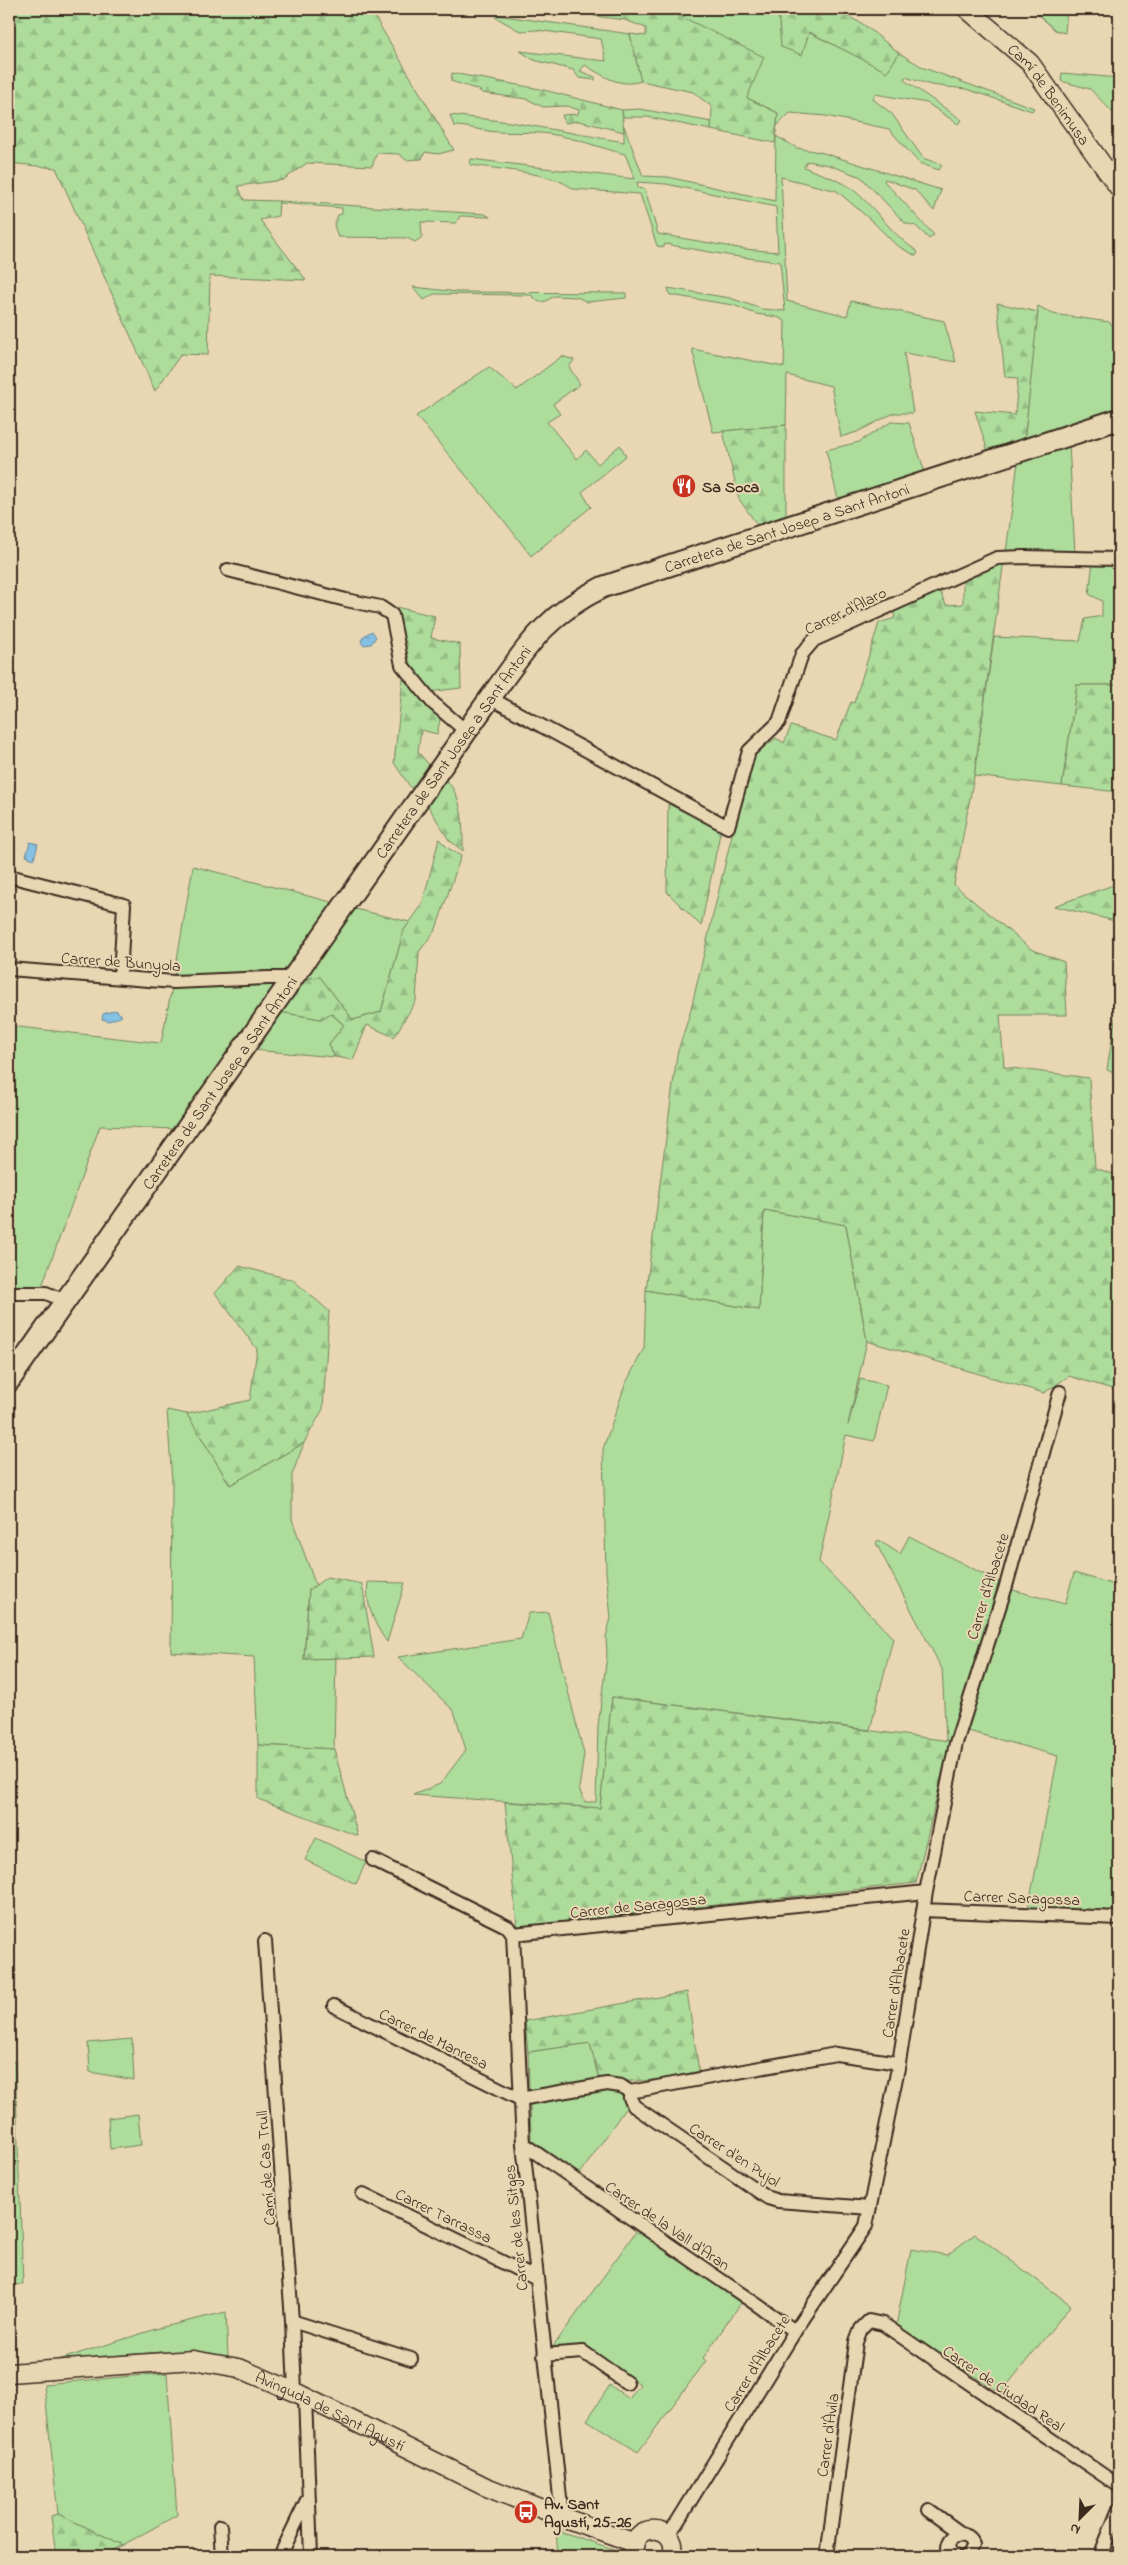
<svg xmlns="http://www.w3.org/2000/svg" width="1128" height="2565" font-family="'Indie Flower',sans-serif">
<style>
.grass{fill:#addc9b;stroke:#74835c;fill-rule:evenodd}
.forest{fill:url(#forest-firs);stroke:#74835c}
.water{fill:url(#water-ripples);stroke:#678595}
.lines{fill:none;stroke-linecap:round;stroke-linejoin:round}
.street-casing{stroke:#3b2a1e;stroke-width:16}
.secondary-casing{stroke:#3b2a1e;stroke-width:21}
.primary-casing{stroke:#3b2a1e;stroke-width:24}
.street{stroke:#e9d7b4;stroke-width:12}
.secondary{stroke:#e9d7b4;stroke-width:18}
.primary{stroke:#e9d7b4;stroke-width:20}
.labels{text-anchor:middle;stroke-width:4;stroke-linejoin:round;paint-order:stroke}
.street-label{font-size:16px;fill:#3b2a1e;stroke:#e9d7b4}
.poi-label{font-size:16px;font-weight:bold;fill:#3b2a1e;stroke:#e9d7b4;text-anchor:start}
</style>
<defs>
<pattern id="forest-firs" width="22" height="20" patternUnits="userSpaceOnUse" patternTransform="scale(1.25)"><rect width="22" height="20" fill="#addc9b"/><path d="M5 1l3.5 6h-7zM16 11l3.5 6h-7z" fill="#96bd85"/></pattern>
<pattern id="water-ripples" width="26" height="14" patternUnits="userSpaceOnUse" patternTransform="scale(1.25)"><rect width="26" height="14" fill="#84c1e4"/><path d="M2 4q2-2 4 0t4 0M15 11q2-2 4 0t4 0" fill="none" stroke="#6d9db8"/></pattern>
</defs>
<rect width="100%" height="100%" fill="#e9d7b4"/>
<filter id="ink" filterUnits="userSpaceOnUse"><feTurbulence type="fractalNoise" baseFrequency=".02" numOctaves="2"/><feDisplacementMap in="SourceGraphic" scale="10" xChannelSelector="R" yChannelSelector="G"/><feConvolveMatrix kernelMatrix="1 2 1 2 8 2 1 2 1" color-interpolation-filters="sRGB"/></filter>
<g filter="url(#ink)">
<!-- grass -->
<path class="grass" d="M666,9H778L782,47L808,32L887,71L899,53L924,68L1034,108L1032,111L966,89L931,85L905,77L904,80L962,120L958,124L927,103L875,94L873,99L892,114L923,158L942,165L939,170L919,163L889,129L826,116L790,113L777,126L778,113L747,98Z
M1032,9H1067L1065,33L1055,30Z
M497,15L630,34L641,81C620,88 603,76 585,65L580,71L595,77V80L579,78L573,70L534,60L520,51L606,61L601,39L537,30L520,31L495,17Z
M1062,73L1119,78V119L1090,89L1061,81Z
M640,109L712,122L711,130L647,117H623L622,110Z
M450,115L510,122L624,142V126L643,176L668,177L775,201L776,136L797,148L820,152L941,190L934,211L915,190L885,179L884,181L934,235L929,239L916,226L905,223L861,177L829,165L807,161L804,167C821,175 842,179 856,192C879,212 892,235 918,252L916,256L896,245L873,222L837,191L781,177L787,301L847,316L851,301L944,321L956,362L904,353L913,413H894L857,432L841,437L831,386L787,375L786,425L713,432L692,349L784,367L785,321L777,317L756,314L733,305L670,295L668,288L730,298L762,309L785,311L780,262L732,256L665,244L664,247L657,246L640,194L573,189C556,173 496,169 470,165L471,159L635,179L625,154C600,148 576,138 550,134C530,131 508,134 488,131C475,129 466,126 454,126ZM637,182L666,184L776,207L778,252L744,249L658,234L645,189L638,188Z
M279,201L485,214L490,217L460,216L456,223L421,222L422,237L415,242L407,238L338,237L334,225L338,215L342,214V208L279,203Z
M413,287L458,292L626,293V298L587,302L577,297L554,296L546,301L539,302L531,295L434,294L424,300Z
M1038,306L1053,314L1109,322L1119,332V410L1024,443Z
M562,356L574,360L569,367L580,384L553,404L560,414L547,422L577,459L586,450L598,464L620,445L626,456L582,492L591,507L531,556L502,518L416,416L489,367L517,390Z
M891,422L909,423L926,476L839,503L826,450L859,442Z
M1069,444L1075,553L1006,552L1018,462Z
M1093,562L1119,564V685H1077L1062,786L974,776L994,637L1080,641L1085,619L1102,616V601L1089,594Z
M193,866L339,904L291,972L174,977Z
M351,908L410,922L404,930L381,1012L353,1020L320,977L302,979Z
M277,985L175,1129L100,1126L42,1286L9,1285L10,1026L161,1043L172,987Z
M280,1012L321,1019L330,1013L344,1025L329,1044L335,1057L252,1050Z
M764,1210L846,1225L867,1341L848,1425L860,1379L887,1385L874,1441L846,1435L819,1562L893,1638L870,1730L612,1697L600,1808L413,1795L440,1784L466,1750L454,1711L398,1657L521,1639L529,1613L548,1612L584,1754L579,1789L585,1802H596L598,1726L607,1655L606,1637L611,1618L606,1572L603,1449L625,1385L644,1348L646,1290L759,1310Z
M167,1410L187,1414L230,1485L304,1443L292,1475V1519L316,1586L309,1590L304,1659L336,1658L334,1749L258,1745L254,1657L171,1652L172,1482Z
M909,1536L999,1582L950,1741L946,1740L942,1669L876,1543L878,1540L900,1554Z
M1074,1573L1119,1586V1867L1114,1913L1028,1909L1058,1756L968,1731L967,1712L1008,1592L1013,1590L1065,1604Z
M368,1582L405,1583L387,1642C374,1624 365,1604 368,1582Z
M316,1838L366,1862L356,1884L305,1860Z
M132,2039L134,2080L90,2072L88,2043Z
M590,2043L599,2079L529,2090L528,2052Z
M15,2061L23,2285L9,2284V2062Z
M608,2089L620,2091L627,2106L580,2174L531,2140L530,2102Z
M138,2114L141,2145L110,2149L108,2118Z
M637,2230L741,2303L703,2358L706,2361L638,2452L587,2420L610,2385L629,2399L640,2384L583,2346L552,2348Z
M975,2234L1071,2305L1001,2393L896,2326L911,2249L947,2255Z
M226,2312L228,2356L161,2352L58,2360L159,2328Z
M167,2373L177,2515L123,2545L58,2514L44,2384Z
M556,2530L625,2553L626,2556H558Z"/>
<!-- forest -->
<path class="forest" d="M9,9H370L454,150L438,154L425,152L422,159L406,160L399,154L377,153L372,166L307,163L283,180L238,186L244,200L279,201L278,216L260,220L306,280L210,276L208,355L181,354L155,391L56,168L9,163Z
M592,9H666L764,57L747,98L778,113L775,143L711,130L712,107L693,92L641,81L630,34L646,36V28L625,20L594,16Z
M778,9H833L863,24L899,53L887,72L809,32L802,55L781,47Z
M452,73L540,89L622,110L624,132L579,121L565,123L562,115L578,114L579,110L567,106L543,107L527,99L482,93L479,90L451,81Z
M997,303L1038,312L1024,443L989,455L975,411L1015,415L1018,378L1005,377Z
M786,425V515L758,526L739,499L723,431Z
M1004,560L974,776L954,885L1031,949L1064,962L1067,1015H1000L1004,1067L1089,1078L1095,1168L1119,1176V1391L1069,1376L1044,1393L867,1341L846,1225L764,1210L759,1310L646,1290L677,1054L690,1013L750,758L776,738L784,743L791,726L836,740L851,702L854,703L879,623L895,618L893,610L938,587L946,605L963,604V578Z
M396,607L435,616L431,638L460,644L461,688L428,692L407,669Z
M403,679L441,715L437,734L421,730L418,752L432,768L417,791L411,788L394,763Z
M1077,685H1119V792L1062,786Z
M442,777C464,793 463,825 463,851L449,840L428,806L427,799Z
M668,804L721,829L701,926L667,892Z
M439,839L448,848L461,856L436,929L419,952L416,1001L394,1037L367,1025L353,1060L335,1057L329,1044L344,1025L331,1013L321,1019L280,1012L302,979L320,977L353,1020L381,1012L404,930L422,905Z
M1119,883V922L1054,906Z
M1119,994V1075L1107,1070Z
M239,1266L293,1280L329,1311L323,1409L304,1443L230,1485L187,1414L250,1400L257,1349L215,1293Z
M327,1577L362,1584L374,1657L304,1659L309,1590Z
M612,1697L950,1741L916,1883L517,1927L505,1802L600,1808Z
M258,1745L334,1749L358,1836L258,1799Z
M687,1992L699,2071C659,2080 640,2084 599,2079L590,2043L528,2052L525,2021Z
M58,2514L123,2545L102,2556H56L51,2516Z"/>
<!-- water -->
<path class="water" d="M372,631L376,637L371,644L363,645L361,641C364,634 367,634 372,631Z
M30,842L38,844L34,859L26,856Z
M116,1010L122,1016C117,1019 114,1018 109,1021L102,1019L103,1014Z"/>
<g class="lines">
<!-- street casing -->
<g class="street-casing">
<path id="street" d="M228,570L346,600L380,607L392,615L402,665L433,703L467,732
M490,698L728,827L749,751L779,722L802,654L814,640L997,558L1024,557L1119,559
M9,876L124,905L120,977
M9,969L174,982L268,978H286L291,981
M9,1293H46L65,1301
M373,1860L508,1927L513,1934L926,1892
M923,1910L1119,1918
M513,1934L523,2144L562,2517
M265,1941L292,2321L295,2392
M334,2006L520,2099L607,2084L621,2086L630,2092
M523,2144L795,2331
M363,2194L537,2279
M870,2208L778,2201L768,2198L634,2106L630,2098V2092L836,2054L899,2063
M292,2321L411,2359
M544,2355L583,2352L627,2383
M305,2397L311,2556
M929,2510L962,2534
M220,2526L222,2556
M667,2534L676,2524L795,2331L866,2226L899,2063L926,1892L956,1743L1006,1586L1060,1392
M280,2556L307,2500
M827,2556L856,2342L861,2329L869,2321L883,2324L1119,2486
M954,2556L948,2549C948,2532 968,2529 973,2545L967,2556
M1100,2556L1119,2509"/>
</g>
<!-- secondary casing -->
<g class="secondary-casing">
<g id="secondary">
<path id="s1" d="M967,9L1030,63L1119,188"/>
<path id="s2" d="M9,2373L193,2360L239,2368L295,2392L484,2486L562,2517L635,2543"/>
<path d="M635,2556C625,2521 682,2521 672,2556"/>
</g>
</g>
<!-- primary casing -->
<g class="primary-casing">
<g id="primary">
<path id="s3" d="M9,1381L490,698C527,647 544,616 603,587L1119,419"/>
</g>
</g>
<!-- street -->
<use href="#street" class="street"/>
<!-- secondary -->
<use href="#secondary" class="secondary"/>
<!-- primary -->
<use href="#primary" class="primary"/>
</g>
</g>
<!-- icons -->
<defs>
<g id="restaurant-disc" transform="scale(1.25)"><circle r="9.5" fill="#c8321e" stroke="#e9d7b4"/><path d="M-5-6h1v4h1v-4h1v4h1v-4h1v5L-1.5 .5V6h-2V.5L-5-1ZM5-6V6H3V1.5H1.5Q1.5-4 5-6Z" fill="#fff"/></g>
<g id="bus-disc" transform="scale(1.25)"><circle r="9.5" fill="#c8321e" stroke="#e9d7b4"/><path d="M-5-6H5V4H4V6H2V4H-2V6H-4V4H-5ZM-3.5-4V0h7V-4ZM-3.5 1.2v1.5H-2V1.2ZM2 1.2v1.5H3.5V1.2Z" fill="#fff"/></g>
</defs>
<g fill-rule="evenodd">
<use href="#restaurant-disc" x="684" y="486"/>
<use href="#bus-disc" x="526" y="2512"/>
</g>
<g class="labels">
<!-- street labels -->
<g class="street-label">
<text dy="6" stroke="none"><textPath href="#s1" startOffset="119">Camí de Benimusa</textPath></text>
<text dy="6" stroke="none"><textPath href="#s3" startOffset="1189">Carretera de Sant Josep a Sant Antoni</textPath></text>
<text transform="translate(845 610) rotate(-26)" y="6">Carrer d'Alaro</text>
<text dy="6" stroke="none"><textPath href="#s3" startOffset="770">Carretera de Sant Josep a Sant Antoni</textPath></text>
<text transform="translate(121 961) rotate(4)" y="6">Carrer de Bunyola</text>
<text dy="6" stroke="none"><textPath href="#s3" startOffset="365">Carretera de Sant Josep a Sant Antoni</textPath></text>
<text transform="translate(987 1586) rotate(-73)" y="6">Carrer d'Albacete</text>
<text transform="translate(1022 1897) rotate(2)" y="6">Carrer Saragossa</text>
<text transform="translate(638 1905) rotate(-6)" y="6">Carrer de Saragossa</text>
<text transform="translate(895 1983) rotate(-81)" y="6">Carrer d'Albacete</text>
<text transform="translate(434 2038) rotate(26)" y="6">Carrer de Manresa</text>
<text transform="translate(735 2154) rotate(33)" y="6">Carrer d'en Pujol</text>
<text transform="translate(265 2168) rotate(-94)" y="6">Camí de Cas Trull</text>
<text transform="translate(444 2215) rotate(26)" y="6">Carrer Tarrassa</text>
<text transform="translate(668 2225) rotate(34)" y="6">Carrer de la Vall d'Aran</text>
<text transform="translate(515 2228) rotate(-96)" y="6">Carrer de les Sitges</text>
<text transform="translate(756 2363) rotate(-58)" y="6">Carrer d'Albacete</text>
<text transform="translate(1004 2388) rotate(34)" y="6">Carrer de Ciudad Real</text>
<text dy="6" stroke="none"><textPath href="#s2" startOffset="332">Avinguda de Sant Agustí</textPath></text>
<text transform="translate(827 2435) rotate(-82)" y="6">Carrer d'Àvila</text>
</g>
<!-- poi labels -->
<g class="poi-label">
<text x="702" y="492">Sa Soca</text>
<text x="544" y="2509">Av. Sant<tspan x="544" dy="18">Agustí, 25-26</tspan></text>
</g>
</g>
<!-- margin -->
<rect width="1128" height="2565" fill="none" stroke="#e9d7b4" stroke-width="30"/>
<rect x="15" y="15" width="1098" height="2535" fill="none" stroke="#3b2a1e" stroke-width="2" filter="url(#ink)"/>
<!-- north arrow -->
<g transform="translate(1080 2518) rotate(204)" stroke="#e9d7b4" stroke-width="4" paint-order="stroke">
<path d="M0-4L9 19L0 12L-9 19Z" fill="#3b2a1e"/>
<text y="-8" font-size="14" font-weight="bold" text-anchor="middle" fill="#3b2a1e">N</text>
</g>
</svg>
